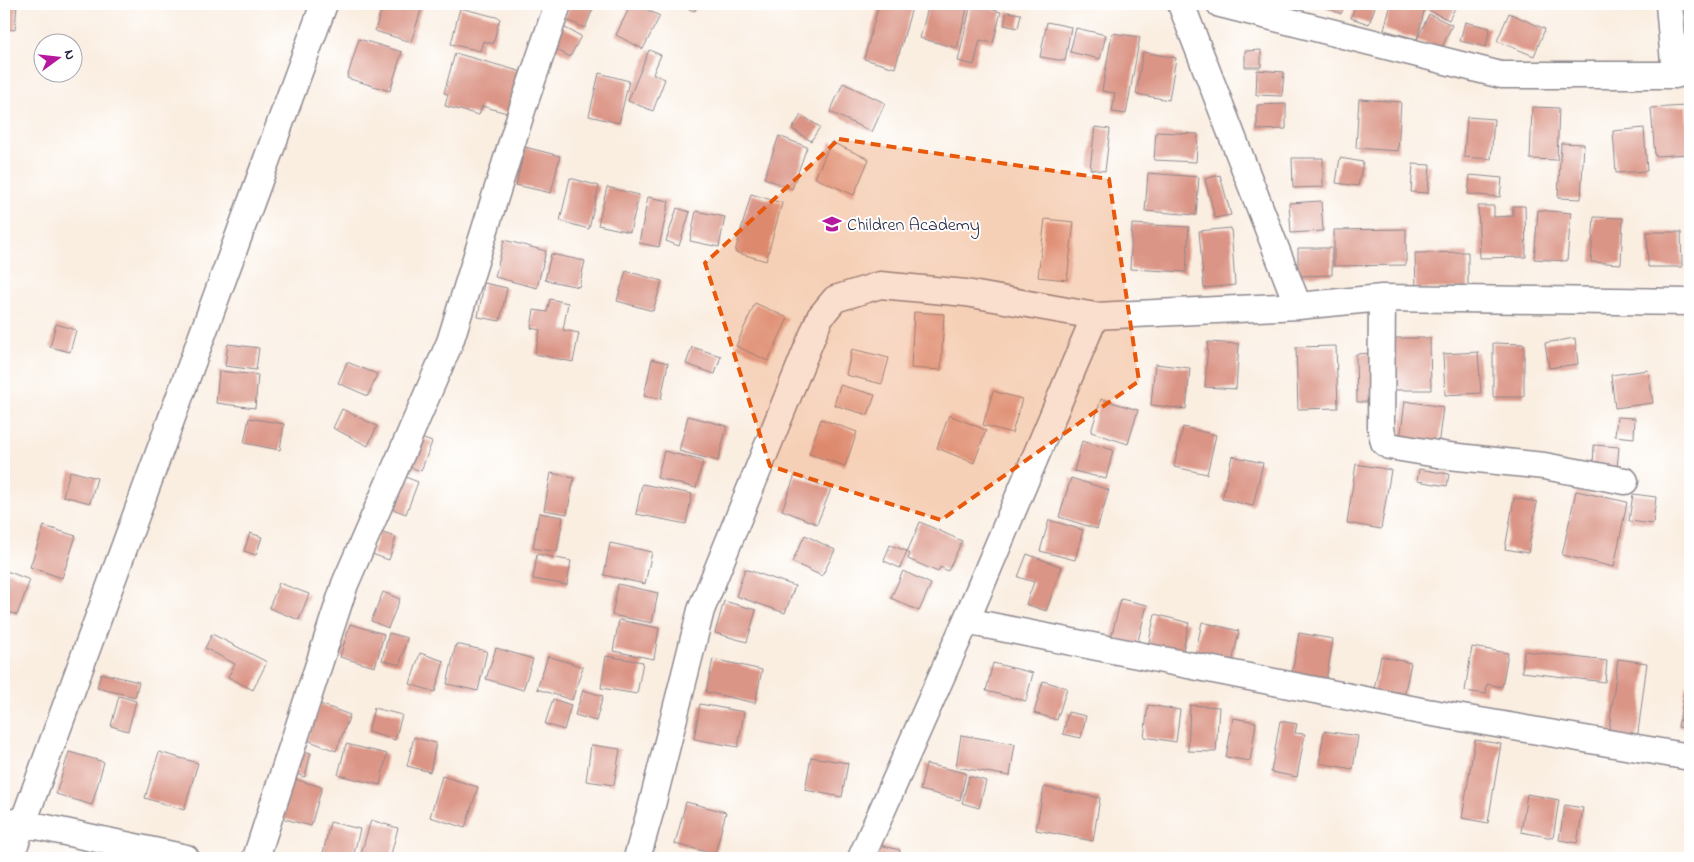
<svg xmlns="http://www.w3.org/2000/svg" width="1694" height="862" font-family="'Indie Flower',sans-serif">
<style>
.building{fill:#db9586}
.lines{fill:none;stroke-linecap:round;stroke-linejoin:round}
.minor-casing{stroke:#8e888e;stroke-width:29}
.minor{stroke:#fff;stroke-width:26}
.marked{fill:#e8590c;fill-opacity:0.2;stroke:#e8590c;stroke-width:4;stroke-dasharray:10 6;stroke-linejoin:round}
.labels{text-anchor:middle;stroke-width:4;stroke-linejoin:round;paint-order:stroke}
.poi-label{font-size:18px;fill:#22223b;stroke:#fff;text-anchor:start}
</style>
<rect width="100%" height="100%" fill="#fff"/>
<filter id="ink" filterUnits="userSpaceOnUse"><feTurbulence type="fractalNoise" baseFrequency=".02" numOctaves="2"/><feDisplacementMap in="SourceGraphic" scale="10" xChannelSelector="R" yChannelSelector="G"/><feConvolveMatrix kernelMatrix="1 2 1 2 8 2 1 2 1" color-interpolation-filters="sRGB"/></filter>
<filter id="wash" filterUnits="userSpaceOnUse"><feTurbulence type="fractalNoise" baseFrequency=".0096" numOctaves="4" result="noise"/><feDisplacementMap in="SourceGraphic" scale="20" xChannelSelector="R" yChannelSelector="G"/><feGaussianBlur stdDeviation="1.12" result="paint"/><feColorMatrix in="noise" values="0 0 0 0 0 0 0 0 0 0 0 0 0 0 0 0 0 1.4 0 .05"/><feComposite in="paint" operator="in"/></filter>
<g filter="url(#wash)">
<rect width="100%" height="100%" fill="#faeee1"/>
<g id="blocks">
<!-- building -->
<path class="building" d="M4,4H17L15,30L4,29Z
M383,4H423L411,42L375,31Z
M571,4H595L585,28L564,19Z
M631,4H635L660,16L643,49L616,35Z
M671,4H697L695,11Z
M765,4H784L783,9Z
M879,4H913L895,68L864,59Z
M929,4H947L967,9L957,48L920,38Z
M971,4L1001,12L993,43L980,40L974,65L958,61Z
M1318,4H1345L1341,14Z
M1356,4H1376L1369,24L1351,18Z
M1391,4H1426L1417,39L1384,30Z
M1431,4H1457L1449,20L1428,10Z
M460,8L500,18L493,44L483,41L480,51L451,44Z
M1007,12L1021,14L1018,28L1004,25Z
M1509,13L1545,29L1534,56L1497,41Z
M1429,14L1452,25L1441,50L1417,40Z
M1047,22L1071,27L1065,61L1040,57Z
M1465,22L1490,28L1486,47L1460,41Z
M561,26L581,36L570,57L550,46Z
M1076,28L1106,35L1100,59L1070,52Z
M1112,33L1140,37L1126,114L1112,112L1115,93L1102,91Z
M359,39L402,52L390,91L347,78Z
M649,50L661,55L653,74L665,79L653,111L628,101Z
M1261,50V67H1245V51Z
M1143,52L1176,58L1169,100L1136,94Z
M455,53L526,73L514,115L482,106L479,115L445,106L448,94L444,93Z
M1257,70L1284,72L1282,96L1256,95Z
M599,73L629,81L619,123L589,116Z
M843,83L885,103L872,132L830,112Z
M1359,99L1401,102L1398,151L1356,148Z
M1286,104V129L1257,130V105Z
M1686,106L1689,154L1655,156L1651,108Z
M1532,107L1559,108L1557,160L1530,159Z
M801,115L820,127L811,141L792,129Z
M1467,117L1494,119L1491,159L1464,157Z
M1095,127L1110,129L1105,171L1090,169Z
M1644,128L1647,171L1616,173L1613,131Z
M1156,132L1198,134L1196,162L1154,160Z
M779,136L807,147L792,189L764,178Z
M831,142L869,159L854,195L815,178Z
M1561,143L1584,144L1581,199L1558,198Z
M525,147L560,156L551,193L516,185Z
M1292,158H1323V187L1293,188Z
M1340,158L1363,162L1358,186L1336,183Z
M1413,164L1430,165L1428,193L1411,192Z
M1148,173L1199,177L1196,215L1145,211Z
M1220,175L1231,215L1215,218L1205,179Z
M1470,175L1502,178L1500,197L1468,194Z
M570,178L599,186L589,229L560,221Z
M607,187L639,195L630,232L598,225Z
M751,194L782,203L766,261L735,252Z
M648,197L669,201L659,247L639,243Z
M1321,201L1323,231L1291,233L1289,203Z
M1478,206H1494V217L1513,216V206H1525L1526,257L1480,258Z
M677,208L690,212L679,246L666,241Z
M1538,210L1571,213L1567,261L1534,259Z
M696,211L725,217L719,247L690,241Z
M1594,217L1623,218L1621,264L1591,262Z
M1045,219L1074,222L1067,280L1038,277Z
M1132,224L1189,227L1186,272L1130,269Z
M1231,228L1235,285L1204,288L1199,231Z
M1406,229V265L1334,266V230Z
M1647,232H1681L1682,267H1648Z
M504,240L546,251L537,288L495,277Z
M1298,248H1332V275L1298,276Z
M1468,252V288L1416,289L1415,253Z
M551,254L585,261L579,287L545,280Z
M626,271L662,281L653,311L617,301Z
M484,283L507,288L500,321L478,317Z
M550,299L568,303L563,330L579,333L573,362L535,354L540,330L531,328L534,310L547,312Z
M755,303L788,318L768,361L736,346Z
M914,312L944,314L941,370L911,368Z
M56,324L76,330L70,352L50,347Z
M1389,338H1430L1431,390H1390Z
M1575,338L1578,364L1549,368L1545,343Z
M1208,342L1239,344L1236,389L1205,387Z
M1493,343L1524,344V397H1493Z
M228,344L259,348L256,370L225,366Z
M1336,346L1338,408L1298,409L1296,347Z
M692,347L721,356L715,374L686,364Z
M852,349L889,358L882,384L846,375Z
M1478,352L1481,393L1445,395L1443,354Z
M1372,353L1374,402H1357L1356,354Z
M652,359L668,363L661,399L644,396Z
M347,362L377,374L368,396L338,383Z
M1155,364L1190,368L1186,409L1151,405Z
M1648,370L1653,403L1615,408L1611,375Z
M219,371L258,375L255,408L216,403Z
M840,385L875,395L868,415L834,405Z
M993,391L1022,399L1012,433L983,425Z
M1101,399L1138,410L1128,444L1091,432Z
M1405,401L1443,407L1438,446L1400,440Z
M342,409L377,426L368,446L333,428Z
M949,415L986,430L974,463L937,448Z
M688,416L727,426L718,461L679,451Z
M1617,417L1635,418L1634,438L1615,436Z
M249,418L284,424L280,450L244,443Z
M821,419L857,432L845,466L809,454Z
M1183,427L1216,435L1207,474L1174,467Z
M418,437L432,442L421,471L407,466Z
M1082,441L1113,450L1106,479L1074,471Z
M1594,445L1619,447L1617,469L1593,467Z
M664,451L703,461L696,488L657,478Z
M1232,456L1263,463L1253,506L1222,499Z
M1356,464L1391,470L1381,529L1347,523Z
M1419,469L1449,474L1447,486L1417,481Z
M70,471L97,478L90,503L63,496Z
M551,473L574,478L567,514L544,510Z
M398,474L418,482L406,514L385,506Z
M795,475L831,489L817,524L782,510Z
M1071,478L1109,490L1097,529L1059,517Z
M642,484L692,494L686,524L636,514Z
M1576,491L1627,502L1614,567L1562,555Z
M1633,494L1656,497L1653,524L1629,521Z
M1514,498L1537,502L1528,553L1505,549Z
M539,513L563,517L557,552L533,548Z
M1049,520L1083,530L1075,560L1040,551Z
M920,522L962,541L948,571L940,567L938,572L908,559L910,554L907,552Z
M44,526L76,536L62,578L30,567Z
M379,532L396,537L389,560L372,554Z
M250,533L262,537L256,555L244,551Z
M805,535L835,550L822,576L792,562Z
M610,543L652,552L645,584L604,575Z
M890,545L907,551L900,568L884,561Z
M537,554L571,561L567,585L533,579Z
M1027,554L1062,567L1046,611L1026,604L1034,582L1018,577Z
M745,569L795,586L785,613L736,596Z
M4,570L30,580L17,615L4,610Z
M903,571L931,584L919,611L891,598Z
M279,583L309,594L299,620L269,608Z
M618,584L658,593L652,623L612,615Z
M383,592L400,599L388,628L371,621Z
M1121,599L1147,605L1137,645L1111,638Z
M724,601L756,610L747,642L715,633Z
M1155,614L1189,623L1182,654L1148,646Z
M619,620L659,628L654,659L613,651Z
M1202,622L1239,631L1231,668L1194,660Z
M350,624L384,634L375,667L340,657Z
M389,633L407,638L400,665L382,660Z
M1299,633L1333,639L1326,680L1292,674Z
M212,634L267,662L253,690L228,677L235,664L205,648Z
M456,644L487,651L478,691L447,684Z
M1472,647L1508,653L1502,687L1487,684L1486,694L1465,691Z
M496,648L533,659L523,690L486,679Z
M1524,651L1607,661L1605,682L1522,672Z
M420,653L444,661L435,692L410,684Z
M548,656L583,667L572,700L537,689Z
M606,656L643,662L637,694L601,688Z
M1381,656L1411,663L1403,701L1373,694Z
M713,659L762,670L755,703L706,692Z
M1618,659L1647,663L1637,740L1608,737Z
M993,663L1033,673L1026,701L986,691Z
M101,673L139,682L135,697L97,688Z
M1043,681L1067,688L1057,720L1034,713Z
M1686,685L1690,686V729L1678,727Z
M583,690L603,696L596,721L575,715Z
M119,696L136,701L128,731L111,726Z
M553,699L571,705L564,730L545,724Z
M320,704L350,715L336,751L307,740Z
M700,704L744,712L738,747L694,739Z
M1148,705L1180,710L1176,742L1144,737Z
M1190,705L1219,707L1216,752L1188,751Z
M374,708L402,715L395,740L368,732Z
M1068,712L1086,716L1081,738L1063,734Z
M1233,718L1256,722L1250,761L1226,757Z
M1280,721L1297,724L1295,733L1305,734L1297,777L1271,772Z
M1324,731L1358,736L1353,769L1319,763Z
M961,735L1015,744L1010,776L956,767Z
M414,737L436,743L430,772L407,766Z
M1475,740L1501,744L1488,823L1462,818Z
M346,744L387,754L380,785L338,775Z
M591,745L620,749L614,785L586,781Z
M298,750L311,753L305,777L292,773Z
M69,752L104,762L92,805L56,794Z
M159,752L198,763L184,810L145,798Z
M811,757L848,763L842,797L805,790Z
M926,764L966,773L960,800L920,790Z
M442,776L478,787L465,828L430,817Z
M969,776L986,781L979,808L962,803Z
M287,777L322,787L311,826L277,817Z
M1044,787L1100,798L1093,841L1036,830Z
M1527,794L1559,800L1553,838L1521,832Z
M686,802L726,812L715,854L675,844Z
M1565,805L1583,808L1577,843L1559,840Z
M371,820L398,828L390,858H374L361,854Z
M330,822L360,829L353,858H322Z
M879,845L900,850L898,858H876Z"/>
</g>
</g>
<g filter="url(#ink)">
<use href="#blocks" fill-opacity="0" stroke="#8e888e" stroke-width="1"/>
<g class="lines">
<!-- minor casing -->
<g class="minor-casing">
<path id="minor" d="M1181,4L1298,306
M1220,4L1501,75H1675L1690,71
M1669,4L1675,75
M1382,298L1381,428L1384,442L1389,446L1449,456L1544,466L1625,481
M1095,316L966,621L1421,711L1690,757
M7,822L23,823L186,858
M10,858L324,4
M256,858L345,584L450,342L523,107L558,4
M637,858L651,809L701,610L820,317L835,299L880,285L966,293L1095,316L1298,306L1382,298L1690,302
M861,858L966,621"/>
</g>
<!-- minor -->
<use href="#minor" class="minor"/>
</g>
</g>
<!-- marked area -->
<path class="marked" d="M839,139L1109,179L1139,381L941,520L770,466L705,263Z"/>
<!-- icons -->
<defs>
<g id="school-bare" transform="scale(1.5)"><path d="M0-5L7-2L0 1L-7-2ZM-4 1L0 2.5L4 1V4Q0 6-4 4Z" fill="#b5179e" stroke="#fff" stroke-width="2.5" paint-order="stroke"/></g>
</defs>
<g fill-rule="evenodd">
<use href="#school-bare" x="832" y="224"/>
</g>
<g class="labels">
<!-- poi labels -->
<g class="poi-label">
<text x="847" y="230">Children Academy</text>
</g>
</g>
<!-- margin -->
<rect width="1694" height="862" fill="none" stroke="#fff" stroke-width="20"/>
<!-- north arrow -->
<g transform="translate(58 58) rotate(75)"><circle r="24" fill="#ffffff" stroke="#a7a7b1"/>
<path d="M0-4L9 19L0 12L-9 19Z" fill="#b5179e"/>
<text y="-8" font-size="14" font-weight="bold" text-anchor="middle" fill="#22223b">N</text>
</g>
</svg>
